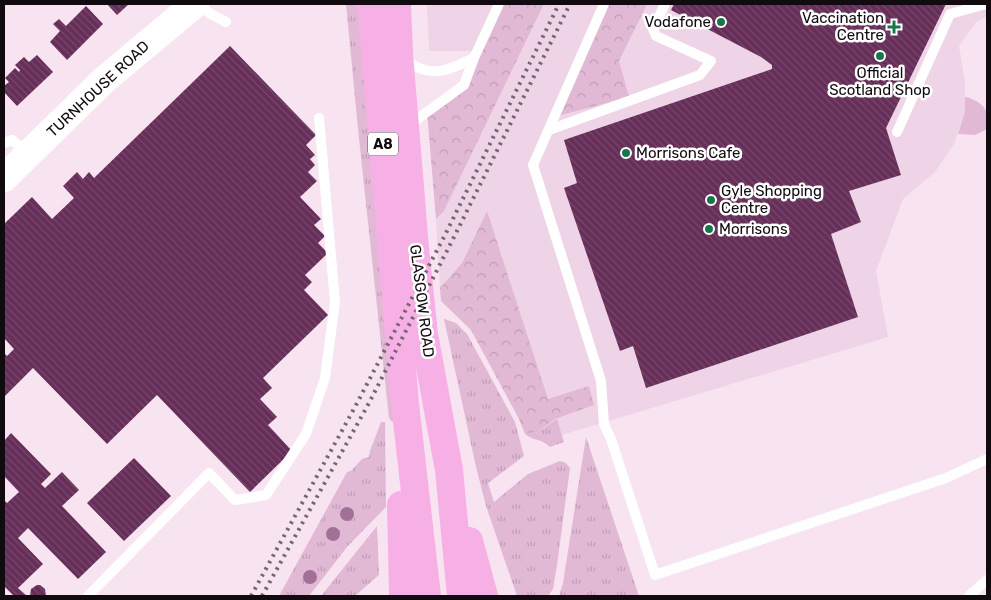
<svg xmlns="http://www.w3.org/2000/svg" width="991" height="600" font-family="Rubik,sans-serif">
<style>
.built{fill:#eed4e6}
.grass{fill:url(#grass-tufts)}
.forest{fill:url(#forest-crowns)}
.park{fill:#e1b9d4}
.building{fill:url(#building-back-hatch)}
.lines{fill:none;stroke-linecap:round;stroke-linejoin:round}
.lane{stroke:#fff;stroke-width:10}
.secondary{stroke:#fff;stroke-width:28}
.primary{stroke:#f7b0e5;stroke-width:28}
.rail{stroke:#746770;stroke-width:4;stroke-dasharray:2.5 5;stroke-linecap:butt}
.tree{fill:#a26f96}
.poi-dot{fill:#19764b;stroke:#fff;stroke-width:2}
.labels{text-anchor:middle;stroke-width:5;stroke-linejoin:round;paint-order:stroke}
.shield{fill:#fff;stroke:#585457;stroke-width:1}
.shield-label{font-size:14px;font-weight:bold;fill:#110a0f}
.poi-label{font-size:15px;fill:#110a0f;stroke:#fff;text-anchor:start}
.street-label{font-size:15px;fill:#110a0f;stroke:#fff}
</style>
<defs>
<pattern id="grass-tufts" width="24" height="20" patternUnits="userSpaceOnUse" patternTransform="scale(1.25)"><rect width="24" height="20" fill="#e1b9d4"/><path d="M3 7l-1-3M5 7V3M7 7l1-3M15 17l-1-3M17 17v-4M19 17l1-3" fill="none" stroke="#c09eb5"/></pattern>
<pattern id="forest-crowns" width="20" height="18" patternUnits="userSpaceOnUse" patternTransform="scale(1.25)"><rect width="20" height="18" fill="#e1b9d4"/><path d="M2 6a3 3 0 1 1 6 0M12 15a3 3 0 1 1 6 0" fill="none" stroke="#c09eb5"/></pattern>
<pattern id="building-back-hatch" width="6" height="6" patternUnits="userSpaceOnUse" patternTransform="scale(1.25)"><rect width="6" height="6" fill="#662e58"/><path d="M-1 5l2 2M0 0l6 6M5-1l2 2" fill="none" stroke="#76496b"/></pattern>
</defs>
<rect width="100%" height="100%" fill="#f8e3f1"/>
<!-- built -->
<path class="built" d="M427,4H511L485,51H429Z
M544,4H987V16L976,22L959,46L965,82V111L954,144L935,172L903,199L876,271L888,337L552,438L479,228L462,263L440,288L436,219L444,211Z"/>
<!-- grass -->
<path class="grass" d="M346,4H360L394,421L392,422L389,418L358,129Z
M444,319L456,323L467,334L515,422L524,456L488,483L494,502L528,474L560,461L566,463L570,468L557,565L553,589L548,596H517L486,506L476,467Z
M557,419L564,442L550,447C542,439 532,440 525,434L538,432Z
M381,422H385L386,507L347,547L309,596H279L347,472L351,471L362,459L369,457L370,451Z
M586,437L639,596H559L563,583Z
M377,526L379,575L355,596H321Z"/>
<!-- forest -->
<path class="forest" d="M499,4H544L444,211L436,219L427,112L464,85Z
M604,4H647L619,61L629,97L554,117Z
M487,211L548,399L589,386L594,405L555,419L538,432L525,434L519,419L471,330L441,301L440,288L462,263Z"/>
<!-- park -->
<path class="park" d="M965,97C973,98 984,104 987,113C989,117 987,125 987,129L975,135L958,134L965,111Z"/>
<!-- building -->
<path class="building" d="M107,4H129L117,15Z
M674,4H946L886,128L901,175L849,191L861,222L831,234L858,317L646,388L633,346L620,351L564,188L577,183L564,140L772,69V65L761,57L671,10Z
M86,6L103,24L67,60L50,42L60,31L53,24L59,19L66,26Z
M230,46L316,135L306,145L315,155L310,159L315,165L308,172L317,181L300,197L321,219L314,225L325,236L318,243L328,253L305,275L312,282L304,290L328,315L263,378L272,388L260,399L277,417L268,425L292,451L250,492L157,395L107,444L33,368L4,397V353L7,356L14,349L4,338V224L32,197L52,219L74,198L63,186L77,172L83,179L89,172L94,178Z
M37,55L53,72L17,106L4,92V86L9,82L5,78L15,68L19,72L20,70L15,65L24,57L29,62Z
M11,433L51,474L41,484L45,488L62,472L79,490L62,506L106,552L78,579L28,528L18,538L43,564L18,588L27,596H14L4,586V500L7,503L19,492L4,476V441Z
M134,458L171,496L124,541L87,503Z
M37,585H40L45,589L46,596H30L31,589Z"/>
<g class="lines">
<!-- lane -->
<path class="lane" d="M201,4L209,13L226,22
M604,4L533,165L601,381L604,424L611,439L655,575L946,478L987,459
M403,58C429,80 447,71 474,58
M412,129L416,120L464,85L474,58L499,4
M549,130L700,75L711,61L656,36L653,29L665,4
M897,132L950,14L986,4
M4,143L12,140L27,153
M88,596L209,473L235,500L266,495L306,434L325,378L335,302L319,118
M969,596L987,580"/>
<!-- secondary -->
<path class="secondary" d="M4,178L104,80L195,4"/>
<!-- primary -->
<path class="primary" d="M371,4L405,404L427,596
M397,4L399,54L415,248L424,334L449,470L461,596
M401,505L403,596
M469,541L484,596"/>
<!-- rail -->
<path class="rail" d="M251,596L355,407L446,233L559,4
M262,596L369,403L454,237L570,4"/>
</g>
<!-- trees -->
<g class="tree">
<circle cx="347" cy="514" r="7"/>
<circle cx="333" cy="534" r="7"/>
<circle cx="310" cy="577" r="7"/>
</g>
<!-- markers -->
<g class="poi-dot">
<circle cx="721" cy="22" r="5"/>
<path d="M891.5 19.5h5v5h5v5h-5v5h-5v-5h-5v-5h5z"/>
<circle cx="880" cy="56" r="5"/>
<circle cx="626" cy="153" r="5"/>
<circle cx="711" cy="200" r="5"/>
<circle cx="709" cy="229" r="5"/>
</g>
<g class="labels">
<!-- shield labels -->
<rect class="shield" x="368" y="132.5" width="30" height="23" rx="4"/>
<g class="shield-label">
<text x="383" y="149">A8</text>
</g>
<!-- poi labels -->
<g class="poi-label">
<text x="884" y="23" text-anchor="end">Vaccination<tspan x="884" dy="17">Centre</tspan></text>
<text x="711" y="27" text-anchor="end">Vodafone</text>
<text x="880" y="78" text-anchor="middle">Official<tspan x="880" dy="17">Scotland Shop</tspan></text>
<text x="636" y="158">Morrisons Cafe</text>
<text x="721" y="196">Gyle Shopping<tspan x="721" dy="17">Centre</tspan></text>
<text x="719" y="234">Morrisons</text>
</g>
<!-- street labels -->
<g class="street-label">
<text transform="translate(98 89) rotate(-43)" y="5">TURNHOUSE ROAD</text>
<text transform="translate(422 301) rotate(83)" y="5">GLASGOW ROAD</text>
</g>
</g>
<!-- border -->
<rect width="991" height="600" fill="none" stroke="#110a0f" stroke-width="10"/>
</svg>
